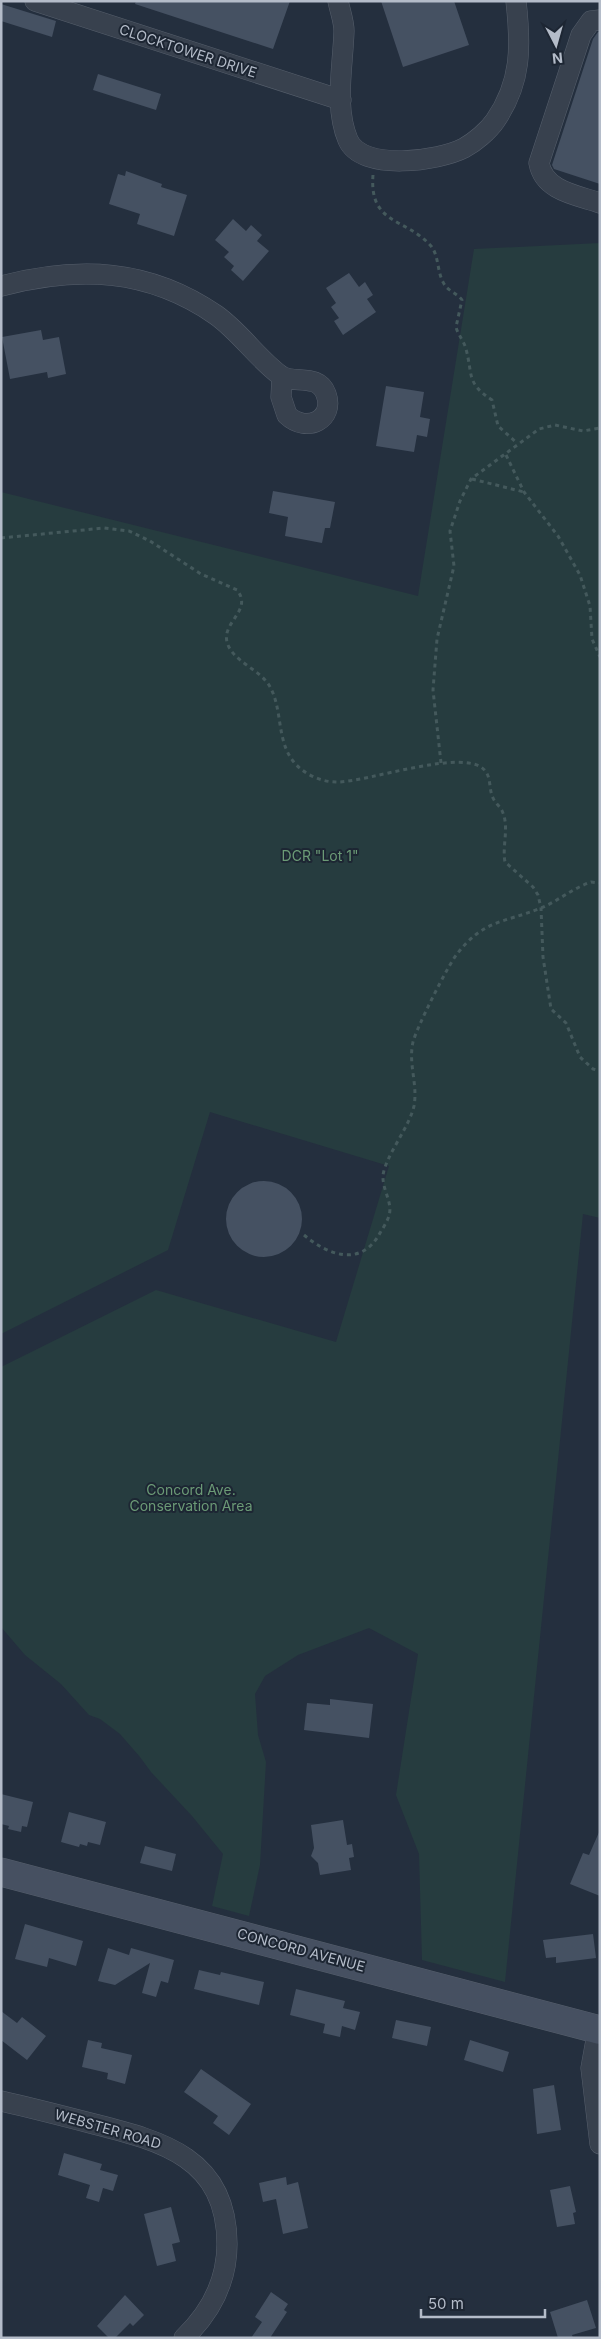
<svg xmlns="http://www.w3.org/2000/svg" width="601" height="2339" font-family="Inter,sans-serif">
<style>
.green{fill:#263c3f}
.building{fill:#455162}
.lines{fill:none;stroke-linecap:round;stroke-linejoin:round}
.street-casing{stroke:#565f6c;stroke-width:21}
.secondary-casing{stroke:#565f6c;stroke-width:29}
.path{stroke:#44595c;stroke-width:3;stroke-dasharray:4 4;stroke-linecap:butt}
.street{stroke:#38414e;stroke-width:20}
.secondary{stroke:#465061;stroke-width:28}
.labels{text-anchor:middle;stroke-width:4;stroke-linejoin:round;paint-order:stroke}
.street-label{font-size:14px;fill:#b4bcc9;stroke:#1d2633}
.park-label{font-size:14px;fill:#6b9a76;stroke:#1d2633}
</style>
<rect width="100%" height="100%" fill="#242f3e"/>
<!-- green -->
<path class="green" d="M600,243V1218L583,1214L505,1982L422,1960L419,1854L396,1795L418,1654L369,1628L298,1655L265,1676L255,1694L258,1735L266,1762L260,1865L249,1916L212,1906L223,1854L192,1816L151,1772L140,1757L120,1734L100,1719L89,1715L61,1684L25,1655L1,1627V1367L156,1290L336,1342L389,1166L210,1112L168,1250L1,1334V492L418,596L474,249Z"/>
<!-- building -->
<path class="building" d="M136,1H290L273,49L135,4Z
M381,1H454L469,45L403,67Z
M1,4L56,21L52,37L1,21Z
M598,32H600V184L554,169L552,165L593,39Z
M98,74L161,94L156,110L93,90Z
M126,171L162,184L161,187L187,195L174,236L137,224L140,214L109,204L118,174L125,176Z
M233,219L246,231L251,225L262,235L257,241L269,251L243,281L231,270L234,266L224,257L229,252L215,240Z
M349,273L359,287L365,282L373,295L367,299L376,312L343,335L334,321L339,318L331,307L336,303L326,288Z
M41,330L43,340L59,337L66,374L48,378L47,372L10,379L2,337Z
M386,386L424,392L420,417L430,419L427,437L417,435L414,452L376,446Z
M273,491L335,502L330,528H325L322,543L285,536L288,517L269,513Z
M226 1219a38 38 0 1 1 76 0a38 38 0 1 1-76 0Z
M330,1699L373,1704L369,1738L304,1730L307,1703L330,1705Z
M1,1794L33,1802L27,1827L22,1826L21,1832L8,1829L9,1826L1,1824Z
M69,1812L106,1822L100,1845L88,1842L87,1846L80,1844L79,1847L61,1842Z
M343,1820L347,1845L352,1844L354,1857L349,1858L351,1870L320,1875L318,1863L311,1856L314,1848L311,1825Z
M600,1830V1896L570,1884L583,1853L589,1855Z
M145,1846L176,1854L172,1871L140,1863Z
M25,1924L83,1941L76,1966L49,1958L47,1967L15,1959Z
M593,1934L596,1958L556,1963V1957L546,1958L543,1940Z
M108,1948L129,1955L131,1948L174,1960L168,1983L161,1981L156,1997L142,1993L150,1963L115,1985L98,1981Z
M199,1970L220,1975L221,1972L264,1982L259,2005L194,1989Z
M296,1989L345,2001L343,2008L360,2012L355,2030L342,2026L340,2037L323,2033L325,2024L290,2015Z
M1,2011L17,2023L22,2017L46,2036L27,2060L1,2040Z
M396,2020L431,2027L427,2046L392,2038Z
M88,2040L102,2043L101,2048L132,2055L125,2084L107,2079L108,2073L82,2067Z
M470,2040L509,2052L503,2072L464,2060Z
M201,2069L251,2104L229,2135L213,2123L218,2116L184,2092Z
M554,2085L561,2130L537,2134L533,2089Z
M64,2153L102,2164L100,2170L118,2175L113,2191L103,2188L99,2202L86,2198L90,2185L58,2175Z
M286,2177L287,2185L298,2182L308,2228L283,2234L276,2199L263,2202L259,2183Z
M570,2186L576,2212L573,2213L575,2224L557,2227L550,2190Z
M171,2207L180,2242L172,2244L176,2261L157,2266L144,2214Z
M271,2292L288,2304L284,2310L287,2312L270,2338H251L262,2322L255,2317Z
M125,2295L144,2315L133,2326L130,2323L115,2338H109L97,2326Z
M587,2300L596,2328L572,2335L573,2338H558L550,2312Z"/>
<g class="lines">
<!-- street casing -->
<g class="street-casing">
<path id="street" d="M35,1L341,100
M338,1C340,11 344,21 344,31C343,66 334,107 348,140C362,172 439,161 464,148C475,142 488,131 495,121C522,82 521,46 516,1
M600,20L591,21L581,35L539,163C544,191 576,195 600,203
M1,286C78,266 148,268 216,315C240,332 257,358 280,375C292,385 318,372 326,394C335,419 307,434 287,415L281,397L282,377
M598,2029L591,2068L600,2144
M1,2101C32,2108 63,2116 94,2124C162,2141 227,2158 227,2244C227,2281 210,2313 184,2338"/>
</g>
<!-- secondary casing -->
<g class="secondary-casing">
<path id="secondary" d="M1,1872L600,2030"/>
</g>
<!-- path -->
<path class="path" d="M373,175C369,225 405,217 431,246C439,256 437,271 443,282C447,291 457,293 462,300L456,327C458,335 464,341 466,349C473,375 466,383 492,400L498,426L517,443
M506,455L524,492L558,536L580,575L590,606L592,639L600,657
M472,479L524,492
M1,538L104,528L129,531L150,541L201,574L237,590C253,610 222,622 227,642C232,661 259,669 269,685C283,708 276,739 293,761C302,773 320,782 336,782C366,783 469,745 486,772C491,779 489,790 493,798C495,803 501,807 503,813C509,828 502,847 505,862L533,887L538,895L541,908L543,957L551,1009L566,1023L580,1057L593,1069L600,1071
M441,763L433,690L437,639L454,566L450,531L460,501L471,479L539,429L555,425L583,431L600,428
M304,1235C328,1255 361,1268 380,1233C383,1228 387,1222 389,1216C393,1202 382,1190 383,1175C386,1155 409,1128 414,1106C418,1084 408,1064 413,1042C416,1029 448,965 457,954C484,919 504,923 541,908C558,901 573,888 591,882L600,883"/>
<!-- street -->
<use href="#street" class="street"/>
<!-- secondary -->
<use href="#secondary" class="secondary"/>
</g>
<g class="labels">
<!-- street labels -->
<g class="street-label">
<text transform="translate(188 51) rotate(18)" y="5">CLOCKTOWER DRIVE</text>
<text transform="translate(301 1950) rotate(15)" y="5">CONCORD AVENUE</text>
<text transform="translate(108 2129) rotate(16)" y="5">WEBSTER ROAD</text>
</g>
<!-- park labels -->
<g class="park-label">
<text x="320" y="861">DCR "Lot 1"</text>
<text x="191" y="1495">Concord Ave.<tspan x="191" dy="16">Conservation Area</tspan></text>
</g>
</g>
<!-- border -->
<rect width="601" height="2339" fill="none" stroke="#b4bcc9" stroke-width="5"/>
<!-- north arrow -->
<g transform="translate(556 45) rotate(174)" stroke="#1d2633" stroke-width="4" paint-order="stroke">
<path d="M0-4L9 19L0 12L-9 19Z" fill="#b4bcc9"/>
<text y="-8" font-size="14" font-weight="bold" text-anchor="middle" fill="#b4bcc9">N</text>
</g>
<!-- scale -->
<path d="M421 2309v8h124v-8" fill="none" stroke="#b4bcc9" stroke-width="2.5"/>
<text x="428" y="2309" font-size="15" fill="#b4bcc9" stroke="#1d2633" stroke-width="4" paint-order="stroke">50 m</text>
</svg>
